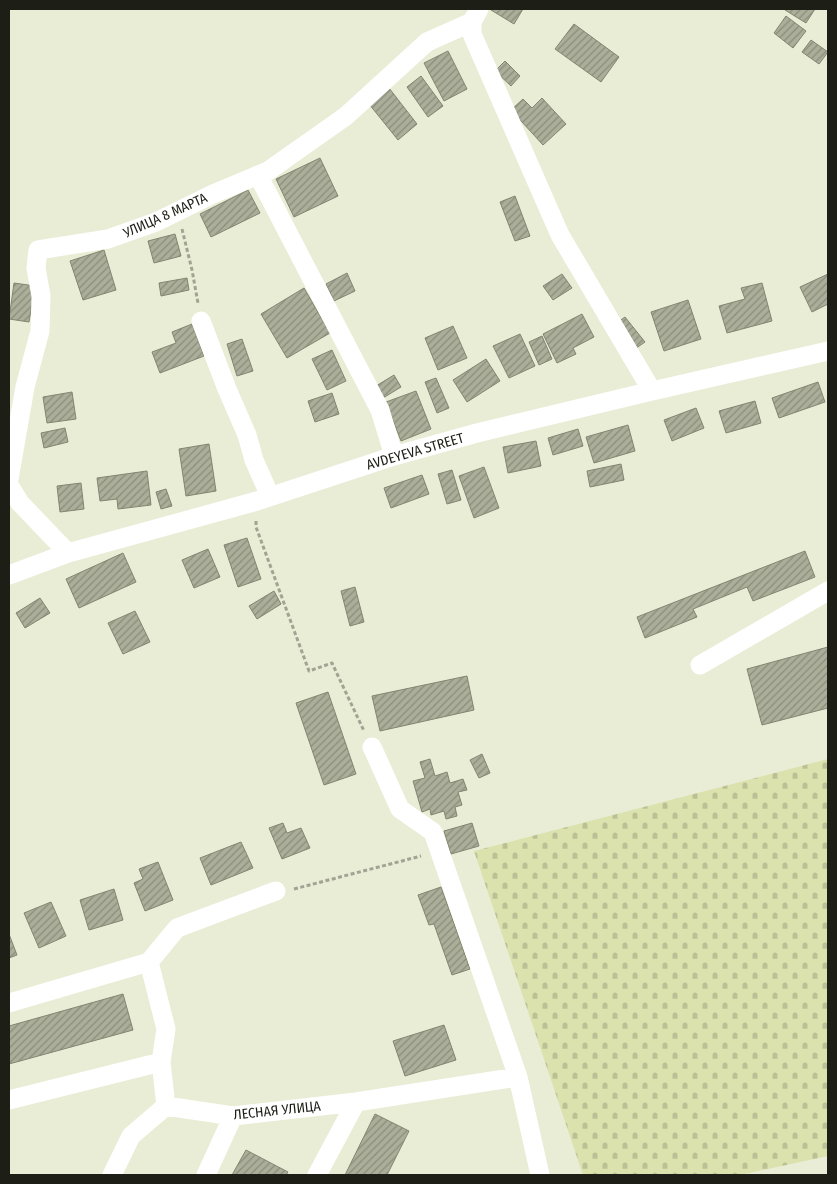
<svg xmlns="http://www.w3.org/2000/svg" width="837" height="1184" font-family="'Fira Sans Condensed',sans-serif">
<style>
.cemetery{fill:url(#cemetery-stones)}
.building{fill:url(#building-hatch);stroke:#838571}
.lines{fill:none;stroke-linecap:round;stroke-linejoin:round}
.path{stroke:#a1a493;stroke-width:3;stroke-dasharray:4 2.5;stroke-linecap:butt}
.minor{stroke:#fff;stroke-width:19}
.labels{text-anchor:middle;stroke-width:4.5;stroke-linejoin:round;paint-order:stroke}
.street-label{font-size:14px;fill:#1d1e16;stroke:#fff}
</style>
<defs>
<pattern id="cemetery-stones" width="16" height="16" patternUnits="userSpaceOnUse" patternTransform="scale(1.25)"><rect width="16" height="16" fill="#dbe2ae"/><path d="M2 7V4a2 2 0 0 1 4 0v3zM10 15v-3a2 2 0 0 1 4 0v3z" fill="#bcc195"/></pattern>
<pattern id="building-hatch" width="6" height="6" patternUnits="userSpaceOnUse" patternTransform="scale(1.25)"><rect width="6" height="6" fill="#abae99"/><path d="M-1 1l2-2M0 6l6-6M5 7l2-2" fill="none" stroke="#8b8d7c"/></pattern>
</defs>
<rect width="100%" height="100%" fill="#e9edd6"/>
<!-- cemetery -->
<path class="cemetery" d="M828,759V1156L740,1175H583L474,851Z"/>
<!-- building -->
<path class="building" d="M492,9H523L514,24L491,10Z
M786,9H815L806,23L785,10Z
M786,16L806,31L793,48L774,33Z
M574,24L619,57L601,82L555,49Z
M811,40L828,52L819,64L802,52Z
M448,51L467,89L444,101L424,63Z
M505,61L520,76L511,86L495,71Z
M421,76L443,106L428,117L407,87Z
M389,88L417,124L398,140L369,104Z
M542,98L566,124L543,145L511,110L523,99L532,108Z
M320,158L338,196L294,217L276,179Z
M248,190L260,213L211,237L200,214Z
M515,196L530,236L515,241L500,202Z
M175,234L181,256L154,263L148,241Z
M104,250L116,290L83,300L70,261Z
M347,273L355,291L334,301L326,284Z
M562,274L572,288L553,300L543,286Z
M828,274V304L812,312L800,287Z
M187,278L189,290L161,296L159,283Z
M14,283L35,286L29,322L9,319Z
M762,283L772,321L727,333L719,306L745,299L741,288Z
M304,288L330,333L287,358L261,314Z
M688,300L701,339L664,351L651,312Z
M582,314L594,337L573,348L576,354L557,363L543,334Z
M625,317L645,342L635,349L615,324Z
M192,324L204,356L160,373L152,352L176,343L172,332Z
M453,326L467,358L438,370L425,338Z
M520,334L535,366L509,378L493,346Z
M542,336L552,359L539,365L529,342Z
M242,339L253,371L237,376L227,344Z
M332,350L346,381L327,390L312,359Z
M486,359L500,381L467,402L453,380Z
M394,375L401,387L383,398L376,386Z
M436,378L449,408L437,413L425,382Z
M818,382L825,402L779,418L772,398Z
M416,391L431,429L401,441L386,402Z
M72,392L76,419L47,423L43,397Z
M332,393L339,414L315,422L308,401Z
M755,401L761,423L726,433L719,411Z
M696,408L704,428L672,441L664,420Z
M628,425L635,451L594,463L586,437Z
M65,428L68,442L44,448L41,433Z
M578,429L583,446L553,455L548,438Z
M536,441L541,466L508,473L503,447Z
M209,444L216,491L186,496L179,449Z
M621,464L624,480L590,487L587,471Z
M484,467L499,508L474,518L459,476Z
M452,470L461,500L447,504L438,474Z
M147,471L151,505L118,509L117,499L100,501L97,478Z
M422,475L429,494L391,508L384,488Z
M81,483L84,509L60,512L57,486Z
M166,489L172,506L161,509L156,492Z
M247,538L261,579L238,587L224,545Z
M208,549L220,577L194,588L182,560Z
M805,551L815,577L753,601L747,587L693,609L697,617L645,638L637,617Z
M123,553L136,582L79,608L66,579Z
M355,587L364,622L350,626L341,591Z
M274,591L281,604L257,619L249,606Z
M40,598L50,613L25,628L16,613Z
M135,611L150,642L123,654L108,623Z
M828,647V708L762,725L747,669Z
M467,676L474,710L380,731L372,696Z
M328,692L356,774L324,785L296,703Z
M482,754L490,773L479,778L470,760Z
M430,759L435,776L447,772L450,783L463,779L467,790L458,792L462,805L455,807L457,816L446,819L444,811L431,815L430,809L422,812L413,781L425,778L420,762Z
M283,823L287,833L301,828L310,848L282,859L269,828Z
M472,823L479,846L451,854L444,831Z
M241,842L253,868L211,885L200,858Z
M158,862L173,900L145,911L134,883L143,879L139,869Z
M441,887L470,969L452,975L434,924L429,925L418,895Z
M114,889L123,920L89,930L80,900Z
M51,902L66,936L39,948L24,913Z
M9,934L17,955L9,958Z
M123,994L133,1030L9,1064V1026Z
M444,1025L456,1060L405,1076L393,1041Z
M375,1114L409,1131L387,1175H345Z
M246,1150L288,1172L286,1175H232Z"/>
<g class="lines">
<!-- path -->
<path class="path" d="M182,229L192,270L198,303
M256,521V527L309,671L332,663L364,731
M294,889L421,856"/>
<!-- minor -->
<path class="minor" d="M479,9L472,22V34L560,235L652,391
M258,175L380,410L394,456
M201,321L227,389L247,435L254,460L270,496
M9,479L25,387L40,331L41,296L36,268L38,250L108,239L156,222L213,194L268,171L346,116L427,42L472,22
M9,485L20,503L68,553
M9,575L68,553L257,501L394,456L477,433L652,391L828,351
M700,665L828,591
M372,747L400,809L433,832L518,1077
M149,962L177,928L276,891
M149,962L166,1029L161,1062L166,1106
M9,1003L149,962
M9,1100L161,1062
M166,1106L233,1116L356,1102L518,1077L540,1175
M112,1175L131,1136L166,1106
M206,1175L233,1116
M317,1175L356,1102"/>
</g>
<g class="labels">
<!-- street labels -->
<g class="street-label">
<text transform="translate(165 215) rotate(-24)" y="5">УЛИЦА 8 МАРТА</text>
<text transform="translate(415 451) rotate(-16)" y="5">AVDEYEVA STREET</text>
<text transform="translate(277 1110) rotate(-6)" y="5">ЛЕСНАЯ УЛИЦА</text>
</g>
</g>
<!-- border -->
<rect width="837" height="1184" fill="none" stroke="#1d1e16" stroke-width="20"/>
</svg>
